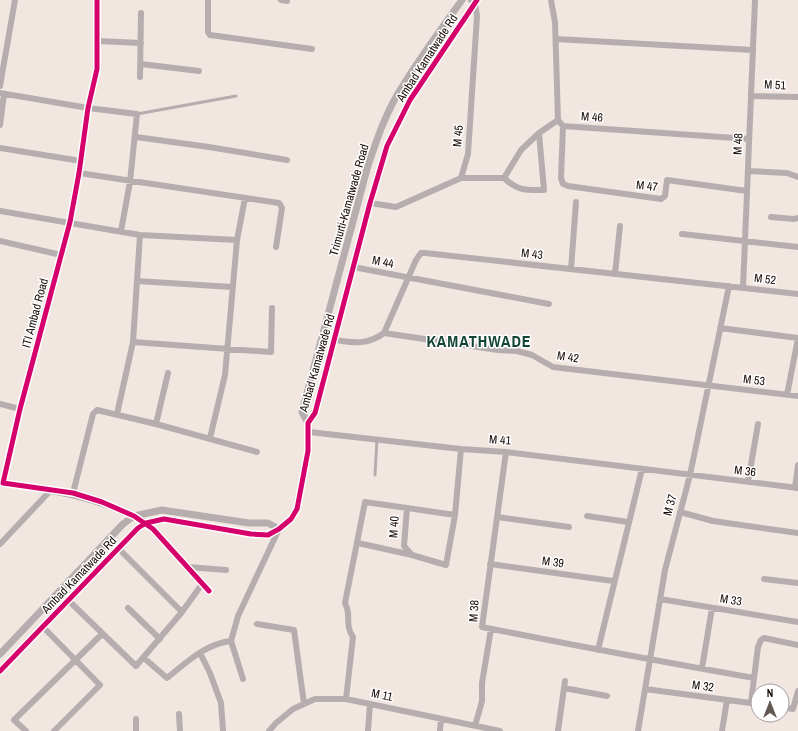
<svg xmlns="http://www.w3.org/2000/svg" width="798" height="731" font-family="'Archivo Narrow',sans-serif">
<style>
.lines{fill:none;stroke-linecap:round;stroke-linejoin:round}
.service{stroke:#b6aeae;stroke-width:3}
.minor{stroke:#b6aeae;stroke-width:6}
.tertiary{stroke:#b6aeae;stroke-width:7}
.cycleway-casing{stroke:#fff;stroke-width:8}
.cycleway{stroke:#d6006c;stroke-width:5}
.labels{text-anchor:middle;stroke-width:3;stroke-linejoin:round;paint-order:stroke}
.street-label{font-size:12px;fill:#180b07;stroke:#fff}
.district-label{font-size:16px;font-weight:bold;letter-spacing:1px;fill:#114434;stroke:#fff}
</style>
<rect width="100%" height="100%" fill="#f2e6e1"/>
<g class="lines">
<!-- service -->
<path class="service" d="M137,114L236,96
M375,475L377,439"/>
<!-- minor -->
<path class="minor" d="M208,0V32L210,35L312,49
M281,0L287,1
M551,0L555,22L558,120L563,126L749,139
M556,39L753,50
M97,41L141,43
M141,64L199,71
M140,77L141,13
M0,86L15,0
M0,93L88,108L137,114L130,182L121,231
M751,96L798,97
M0,125L4,94
M563,126L561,178L563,184L568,186L661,199L665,196L667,180L747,191
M539,133L558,120
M136,137L209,147L287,160
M0,148L81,161
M748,171L787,173L798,177
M79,173L279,203L282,208L276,247
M461,178H504C518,191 525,190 544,190L539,133L521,150L504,178
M370,203L396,207L461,178L468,154L477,16L475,3L471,0
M0,211L140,235L237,240L225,375L210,438
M771,217L794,219L798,218
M682,234L798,247
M237,240L245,198
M0,241L61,255
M353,267L549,304
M571,269L576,202
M615,274L620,226
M137,281L232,287
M743,288L755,0
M720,328L798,338
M384,333L416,260L421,253H425L798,294
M335,340C354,343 368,345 384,333L498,350L517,351L532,355L553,367L798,396
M133,342L271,352L272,308
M787,395L798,338
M0,404L20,409
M117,414L133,342L140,235
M156,424L168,373
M309,432L461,449L506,452L798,488
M506,452L482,627C572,645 663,662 754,678L758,647L761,640L764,638L798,645
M748,482L758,424
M795,488L798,465
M73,493L93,414L97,410L156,424L257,452
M680,512L713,521L798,533
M455,515L407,508L404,546L412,555L446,565L455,515L461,449
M587,516L628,522
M497,517L569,527
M146,523L209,591
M358,543L412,555
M0,544L51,490
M490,564L613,581
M188,567L226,570
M764,579L798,583
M660,599L798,622
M68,600L136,666L182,612L118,548
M128,608L160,639
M182,612L202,584
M257,624L294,630L304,704
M43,627L100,685L54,731
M231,641L238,616L279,529
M598,650L642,469
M200,653L210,673L221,703L223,731
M144,658L167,678C187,662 205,644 231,641L243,679
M702,668L712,608
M564,688L607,696
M645,689L758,704
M346,699L353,637C344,624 352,616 345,603L365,502L407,508
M751,703L754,678
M782,707L793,709L798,691
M179,714L180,731
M136,719V731
M475,726L482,701V683L491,629
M26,731L14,720L102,634
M269,731L276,723L293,709L315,699H346L500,731
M368,731L370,704
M440,731L441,719
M558,731L565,681
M638,731L665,570L690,475L729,286
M722,731L727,700"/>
<!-- tertiary -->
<path class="tertiary" d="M97,0V69L88,108L79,173L70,222L20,409L3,483C53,490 101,497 146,523
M308,423L302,412L367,169C375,145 383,120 396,97C415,64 439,32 462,0
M0,654L123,524L134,516L162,510L249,523H268L279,529
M0,671L138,528L146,523L164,519L251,534L268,535L279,529L291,519L297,509L308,451V423L315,413L370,203L387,146L410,100L477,0"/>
<!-- cycleway casing -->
<g class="cycleway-casing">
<path id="cycleway" d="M97,0V69L88,108L79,173L70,222L20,409L3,483L73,493L102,502L134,516L153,529L209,591
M0,671L138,528L146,523L164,519L251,534L268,535L279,529L291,519L297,509L308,451V423L315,413L370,203L387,146L410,100L477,0"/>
</g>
<!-- cycleway -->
<use href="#cycleway" class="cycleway"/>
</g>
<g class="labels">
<!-- street labels -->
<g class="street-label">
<text transform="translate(427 58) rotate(-57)" y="4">Ambad Kamatwade Rd</text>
<text transform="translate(775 85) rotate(2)" y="4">M 51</text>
<text transform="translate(592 117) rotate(4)" y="4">M 46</text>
<text transform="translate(458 136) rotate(-85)" y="4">M 45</text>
<text transform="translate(738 144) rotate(-88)" y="4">M 48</text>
<text transform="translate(647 186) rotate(6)" y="4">M 47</text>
<text transform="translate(349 200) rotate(-74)" y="4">Trimurti-Kamatwade Road</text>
<text transform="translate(532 254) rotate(6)" y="4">M 43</text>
<text transform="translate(383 262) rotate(11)" y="4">M 44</text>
<text transform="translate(765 279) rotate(7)" y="4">M 52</text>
<text transform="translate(35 313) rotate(-75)" y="4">ITI Ambad Road</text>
<text transform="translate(568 357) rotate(9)" y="4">M 42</text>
<text transform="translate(317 363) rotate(-74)" y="4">Ambad Kamatwade Rd</text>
<text transform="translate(754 380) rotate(7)" y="4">M 53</text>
<text transform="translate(500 440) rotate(4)" y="4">M 41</text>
<text transform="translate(745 471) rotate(7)" y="4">M 36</text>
<text transform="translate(670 505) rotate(-75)" y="4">M 37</text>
<text transform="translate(394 527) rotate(-86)" y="4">M 40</text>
<text transform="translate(553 562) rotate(8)" y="4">M 39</text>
<text transform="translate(79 575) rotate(-46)" y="4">Ambad Kamatwade Rd</text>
<text transform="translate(731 600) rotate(9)" y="4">M 33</text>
<text transform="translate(474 611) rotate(-86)" y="4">M 38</text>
<text transform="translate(703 686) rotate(8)" y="4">M 32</text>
<text transform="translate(382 695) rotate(12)" y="4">M 11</text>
</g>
<!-- district labels -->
<g class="district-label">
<text x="479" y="347">KAMATHWADE</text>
</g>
</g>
<!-- north arrow -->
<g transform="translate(770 703)"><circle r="19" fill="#ffffff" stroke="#a39d9c"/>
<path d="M0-3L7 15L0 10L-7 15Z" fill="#645853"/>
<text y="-6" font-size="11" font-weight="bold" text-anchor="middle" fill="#180b07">N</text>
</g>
</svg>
